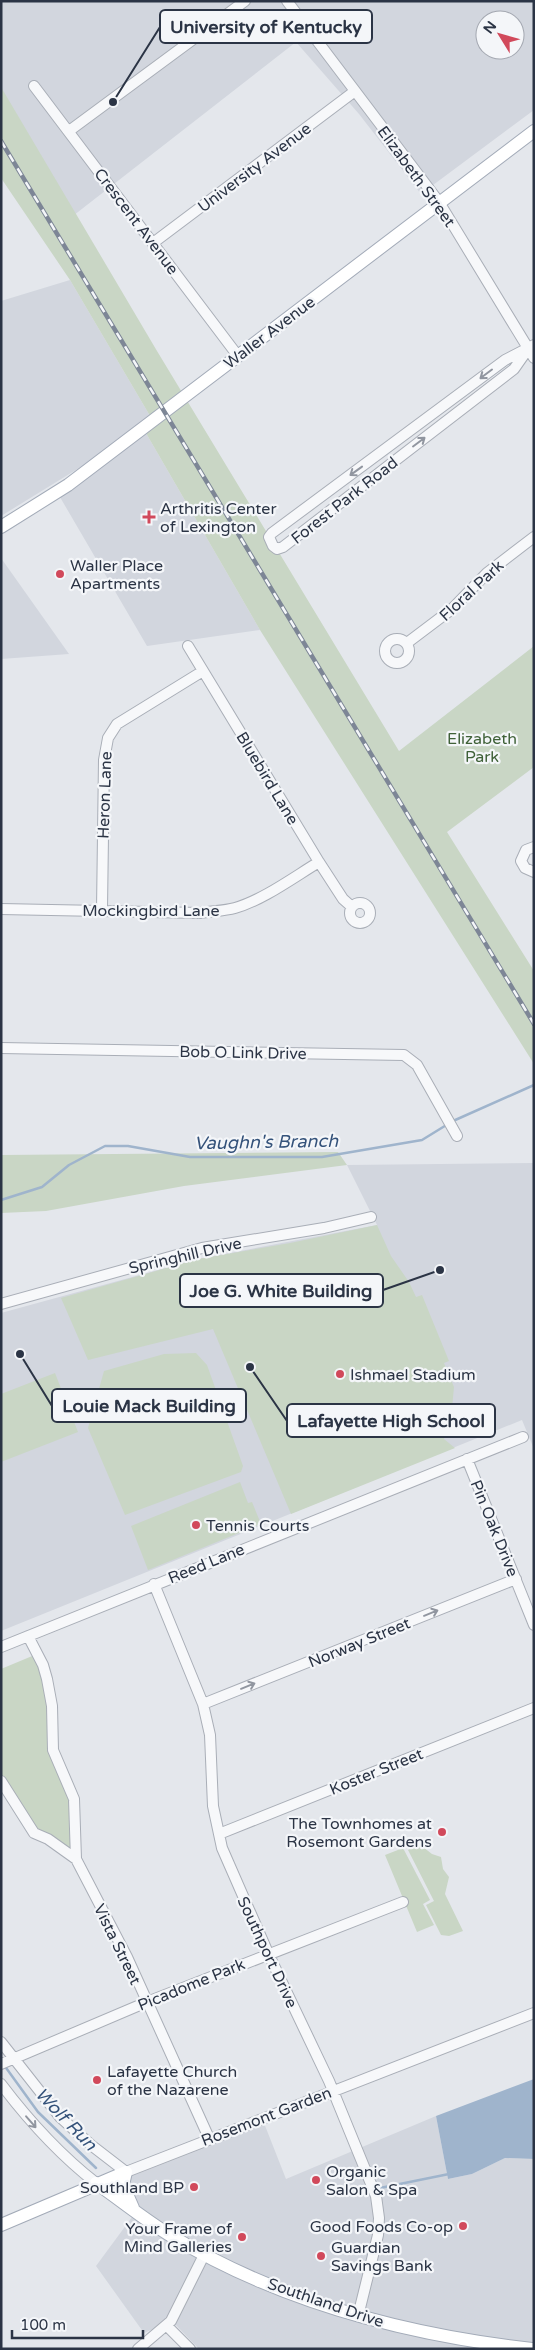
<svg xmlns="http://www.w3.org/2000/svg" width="535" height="2350" font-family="'Varela Round',sans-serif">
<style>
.built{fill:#d2d6de;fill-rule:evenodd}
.green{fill:#c9d6c5}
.water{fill:#9fb4cc}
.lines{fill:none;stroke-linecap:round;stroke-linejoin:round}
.stream{stroke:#9fb4cc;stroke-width:2.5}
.minor-casing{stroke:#a9aeb7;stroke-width:12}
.major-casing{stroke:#a3abb8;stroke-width:14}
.minor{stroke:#f7f8fa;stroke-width:10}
.major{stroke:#fff;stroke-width:12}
.rail-casing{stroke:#7d8696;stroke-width:4.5}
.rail{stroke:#f4f6f9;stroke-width:2.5;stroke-dasharray:8;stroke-linecap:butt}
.oneway{stroke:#9196a0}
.poi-dot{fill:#d1495b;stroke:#f4f6f9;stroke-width:2}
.labels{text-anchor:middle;stroke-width:4.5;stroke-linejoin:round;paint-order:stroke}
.street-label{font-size:16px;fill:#2b3445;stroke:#f4f6f9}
.poi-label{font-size:16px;fill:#2b3445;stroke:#f4f6f9;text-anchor:start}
.park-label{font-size:16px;fill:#3f6138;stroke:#f4f6f9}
.water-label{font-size:18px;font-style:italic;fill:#34527a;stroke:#f4f6f9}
.leader{fill:none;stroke:#2b3445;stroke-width:2}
.callout-dot{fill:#2b3445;stroke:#f4f6f9;stroke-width:2}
.callout{fill:#f4f6f9;stroke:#2b3445;stroke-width:2}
.callout-label{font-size:18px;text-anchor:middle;font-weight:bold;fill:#2b3445}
</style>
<rect width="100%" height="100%" fill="#e4e7ec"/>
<!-- built -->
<path class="built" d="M1,1H534V110L421,194L359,114L296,42L69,219L1,93ZM485,20H515V50H485Z
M70,280L153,421L143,428L260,630L147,646L57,492L136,433L1,516V301Z
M1,558L69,654L1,659Z
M534,1163V1449L522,1420L1,1631V1313L198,1259L377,1225L347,1165Z
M436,2116L448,2179L472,2174L505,2158L534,2159V2349H199L172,2321L144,2333L96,2266L135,2213L96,2183L262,2118L286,2179Z"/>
<!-- green -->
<path class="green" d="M1,87L157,351L399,751L534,646V767L447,832L534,971V1064L260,630L143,428L153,421L70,280L1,178Z
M338,1152L347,1165L184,1186L46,1211L1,1213V1155Z
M377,1225L391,1256L409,1282L416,1297L422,1295L449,1361L444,1363L454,1387L451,1419L444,1439L455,1448L291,1514L213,1329L88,1360L61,1298L198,1259L290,1243Z
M196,1353L207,1365L243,1466L241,1472L125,1515L88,1428L104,1371L164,1354Z
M55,1373L78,1432L1,1462V1394Z
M240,1482L248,1503L252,1502L261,1524L148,1570L131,1526Z
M37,1654L43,1665L52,1740L73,1794L71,1851L60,1841L48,1839L36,1830L1,1780V1669Z
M419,1844L432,1854L441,1857L443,1869L449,1877L445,1894L463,1931L449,1936L441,1935L426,1905L434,1901L408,1850Z
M403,1848L430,1900L423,1904L434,1925L417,1932L385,1855Z"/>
<!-- water -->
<path class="water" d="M534,2079V2159L505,2158L472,2174L448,2179L436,2116Z"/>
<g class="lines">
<!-- stream -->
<path class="stream" d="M453,1121L534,1085
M1,1200L42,1187L69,1165L105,1146H128L190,1157H322L422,1140L448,1124
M4,2065L38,2112L96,2168
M380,2188L449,2174
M140,2191H150"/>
<!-- minor casing -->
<g class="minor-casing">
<path id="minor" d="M287,1L439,202L534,358
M34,86L238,356
M69,131L245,1
M153,243L355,91
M528,349L514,369L283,547L277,549L273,546L269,537L272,533L505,360L534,345
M385 651a12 12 0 1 1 24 0a12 12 0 1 1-24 0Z
M407,643L452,609L487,573L534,537
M188,646L319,862L343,899L352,907
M534,847L526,850L521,861L525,868L534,872
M350 913a10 10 0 1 1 20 0a10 10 0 1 1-20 0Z
M1,909L200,913C212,911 224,911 235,908C263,900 294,877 319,862
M102,910L104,760L108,738L117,724L203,671
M1,1048L404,1055L417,1065L457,1136
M1,1304L202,1248L324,1228L371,1217
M467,1459L534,1625
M154,1584L203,1704L210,1735L213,1806L222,1848L268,1953L329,2081L376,2196L379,2218L378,2235L358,2316
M28,1636L43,1665L47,1679L52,1706L53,1750L74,1799L76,1859L127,1957L209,2138
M1,1647L523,1437
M203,1704L516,1579
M1,1781L34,1833L48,1839L76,1859
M219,1834L534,1708
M1,2042L60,2117L91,2145L126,2172L534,2013
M1,2064L147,2002L403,1902
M1,2084C29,2121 59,2154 96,2183
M167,2326L190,2349
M138,2349L171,2321L204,2255"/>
</g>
<!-- major casing -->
<g class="major-casing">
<path id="major" d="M1,527L68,485L534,131
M126,2172L123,2185L133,2208
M96,2183C122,2201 146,2221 173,2237C281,2302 408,2335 532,2349
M1,2225L126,2172"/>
</g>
<!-- minor -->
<use href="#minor" class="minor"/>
<!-- major -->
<use href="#major" class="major"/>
<!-- rail casing -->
<g class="rail-casing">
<path id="rail" d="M1,141L534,1024"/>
</g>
<!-- rail -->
<use href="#rail" class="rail"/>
</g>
<!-- one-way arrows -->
<defs><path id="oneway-shaft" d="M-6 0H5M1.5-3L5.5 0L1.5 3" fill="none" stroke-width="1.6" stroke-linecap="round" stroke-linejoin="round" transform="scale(1.25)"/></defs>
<g class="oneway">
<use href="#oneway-shaft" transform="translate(486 374) rotate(143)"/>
<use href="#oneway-shaft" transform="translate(419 442) rotate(-37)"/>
<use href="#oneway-shaft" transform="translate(356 471) rotate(144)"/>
<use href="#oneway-shaft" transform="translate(431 1613) rotate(-22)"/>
<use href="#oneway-shaft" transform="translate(248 1686) rotate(-22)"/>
<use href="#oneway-shaft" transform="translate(31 2122) rotate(49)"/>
</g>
<!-- markers -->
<g class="poi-dot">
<path d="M146.5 509.5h5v5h5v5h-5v5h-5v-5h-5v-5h5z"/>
<circle cx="60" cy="574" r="5"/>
<circle cx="340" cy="1374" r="5"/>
<circle cx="196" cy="1525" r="5"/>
<circle cx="442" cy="1832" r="5"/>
<circle cx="97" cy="2080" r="5"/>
<circle cx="316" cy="2180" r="5"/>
<circle cx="194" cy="2187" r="5"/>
<circle cx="463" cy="2226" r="5"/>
<circle cx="242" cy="2237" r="5"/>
<circle cx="321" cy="2256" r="5"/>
</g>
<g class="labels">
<!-- street labels -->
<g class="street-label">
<text transform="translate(254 167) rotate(-37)" y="6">University Avenue</text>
<text transform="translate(417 176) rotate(54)" y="6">Elizabeth Street</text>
<text transform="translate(137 221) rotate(53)" y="6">Crescent Avenue</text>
<text transform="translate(269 332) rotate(-37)" y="6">Waller Avenue</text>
<text transform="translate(344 500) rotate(-38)" y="6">Forest Park Road</text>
<text transform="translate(471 590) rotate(-43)" y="6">Floral Park</text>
<text transform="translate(268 778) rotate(59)" y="6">Bluebird Lane</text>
<text transform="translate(104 795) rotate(-88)" y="6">Heron Lane</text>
<text x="151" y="916">Mockingbird Lane</text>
<text transform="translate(243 1052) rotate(1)" y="6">Bob O Link Drive</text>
<text transform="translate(185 1255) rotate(-13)" y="6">Springhill Drive</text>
<text transform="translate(495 1528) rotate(68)" y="6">Pin Oak Drive</text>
<text transform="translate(206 1563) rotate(-22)" y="6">Reed Lane</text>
<text transform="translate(359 1642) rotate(-22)" y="6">Norway Street</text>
<text transform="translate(376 1771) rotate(-22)" y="6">Koster Street</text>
<text transform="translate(118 1944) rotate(64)" y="6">Vista Street</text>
<text transform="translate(268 1952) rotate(65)" y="6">Southport Drive</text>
<text transform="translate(191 1984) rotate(-22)" y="6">Picadome Park</text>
<text transform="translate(266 2116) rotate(-21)" y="6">Rosemont Garden</text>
<text transform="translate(326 2302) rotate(19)" y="6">Southland Drive</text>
</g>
<!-- poi labels -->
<g class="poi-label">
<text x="160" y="514">Arthritis Center<tspan x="160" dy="18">of Lexington</tspan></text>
<text x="70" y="571">Waller Place<tspan x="70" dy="18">Apartments</tspan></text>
<text x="350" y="1380">Ishmael Stadium</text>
<text x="206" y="1531">Tennis Courts</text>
<text x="432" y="1829" text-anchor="end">The Townhomes at<tspan x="432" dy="18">Rosemont Gardens</tspan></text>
<text x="107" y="2077">Lafayette Church<tspan x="107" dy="18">of the Nazarene</tspan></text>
<text x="326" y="2177">Organic<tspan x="326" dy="18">Salon &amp; Spa</tspan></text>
<text x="184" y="2193" text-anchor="end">Southland BP</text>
<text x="453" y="2232" text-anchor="end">Good Foods Co-op</text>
<text x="232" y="2234" text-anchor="end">Your Frame of<tspan x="232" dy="18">Mind Galleries</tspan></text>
<text x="331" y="2253">Guardian<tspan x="331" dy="18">Savings Bank</tspan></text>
</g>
<!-- park labels -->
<g class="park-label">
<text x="482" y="744">Elizabeth<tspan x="482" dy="18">Park</tspan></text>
</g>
<!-- water labels -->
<g class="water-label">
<text transform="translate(266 1142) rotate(-1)" y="6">Vaughn's Branch</text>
<text transform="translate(66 2119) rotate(46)" y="6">Wolf Run</text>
</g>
</g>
<!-- callouts -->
<path class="leader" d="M113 102L160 27M440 1270L383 1290M20 1354L52 1406M250 1367L287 1421"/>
<g class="callout-dot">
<circle cx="113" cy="102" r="5"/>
<circle cx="440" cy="1270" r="5"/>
<circle cx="20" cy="1354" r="5"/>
<circle cx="250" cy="1367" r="5"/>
</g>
<g class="callout">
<rect x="160" y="10" width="212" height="33" rx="5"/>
<rect x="180" y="1274" width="203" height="33" rx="5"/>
<rect x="52" y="1389" width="194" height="33" rx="5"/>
<rect x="287" y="1404" width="208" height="33" rx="5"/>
</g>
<g class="callout-label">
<text x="266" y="33">University of Kentucky</text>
<text x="281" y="1297">Joe G. White Building</text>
<text x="149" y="1412">Louie Mack Building</text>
<text x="391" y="1427">Lafayette High School</text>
</g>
<!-- border -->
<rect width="535" height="2350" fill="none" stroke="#2b3445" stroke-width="5"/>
<!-- north arrow -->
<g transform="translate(500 35) rotate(307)"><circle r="24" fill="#f4f6f9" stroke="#a4a8b1"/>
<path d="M0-4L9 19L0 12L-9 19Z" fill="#d1495b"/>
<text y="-8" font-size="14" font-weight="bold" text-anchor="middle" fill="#2b3445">N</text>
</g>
<!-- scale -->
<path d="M12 2330v8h131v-8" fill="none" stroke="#2b3445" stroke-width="2.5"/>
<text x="20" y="2330" font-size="15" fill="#2b3445" stroke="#f4f6f9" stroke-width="4" paint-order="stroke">100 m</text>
</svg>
